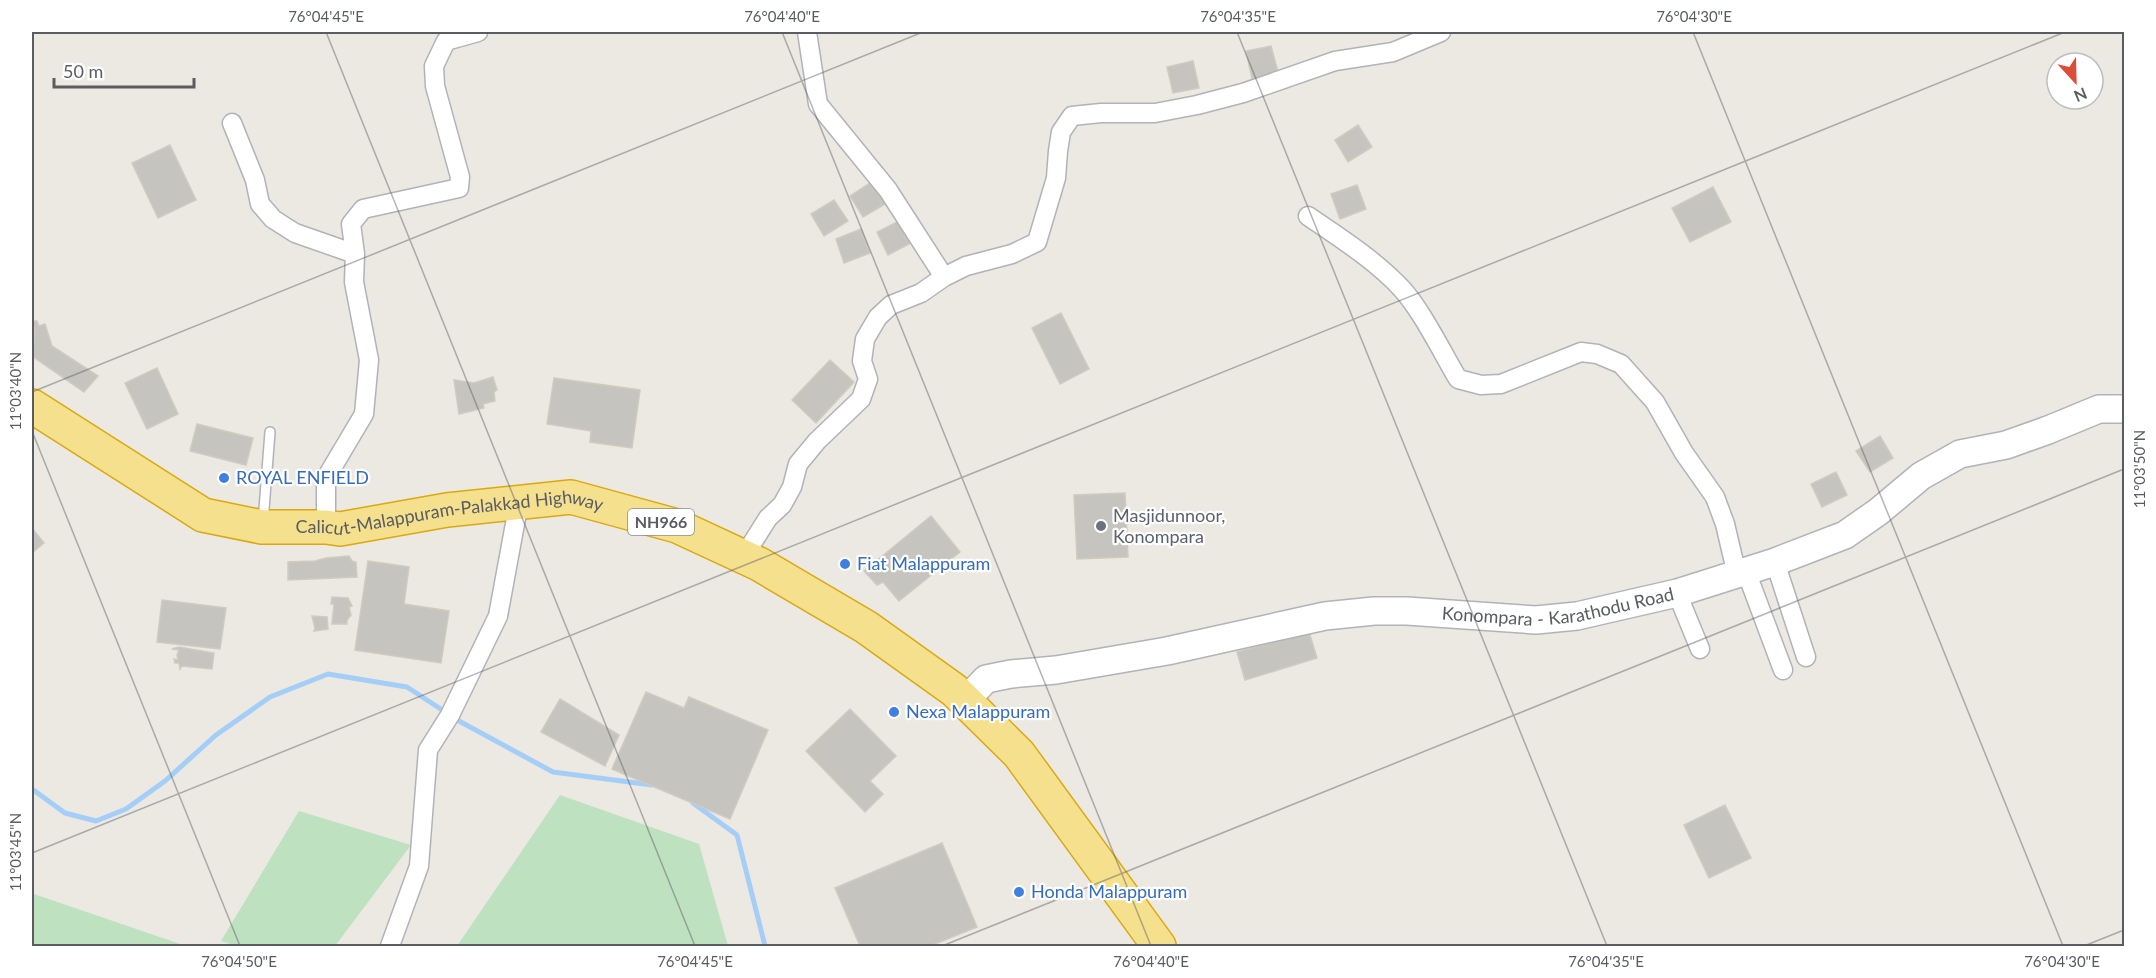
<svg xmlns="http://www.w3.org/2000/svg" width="2156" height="978" font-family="Lato,sans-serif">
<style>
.green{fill:#bee1c0}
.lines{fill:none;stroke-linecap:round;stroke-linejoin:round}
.stream{stroke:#a4cef8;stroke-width:5}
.building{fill:#c6c4be;stroke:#cfcbc0;stroke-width:1.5}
.lane-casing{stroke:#b1b3b8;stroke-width:12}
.street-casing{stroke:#b1b3b8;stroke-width:21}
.secondary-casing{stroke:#b0b3b8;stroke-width:30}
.highway-casing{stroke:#dba810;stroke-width:36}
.lane{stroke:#fff;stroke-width:9}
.street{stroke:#fff;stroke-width:18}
.secondary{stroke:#fff;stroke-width:27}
.highway{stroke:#f5e08e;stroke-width:33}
.ticks{fill:none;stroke:#595c61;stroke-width:1.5;stroke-opacity:0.45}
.shop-dot{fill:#3f7fe0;stroke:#fff;stroke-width:2}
.worship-dot{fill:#6b7280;stroke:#fff;stroke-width:2}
.labels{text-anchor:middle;stroke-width:4.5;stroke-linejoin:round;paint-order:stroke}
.shield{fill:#fff;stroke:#8b8d90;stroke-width:1.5}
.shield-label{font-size:16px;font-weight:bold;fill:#595c61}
.shop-label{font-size:18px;fill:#366cbe;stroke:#fff;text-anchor:start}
.worship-label{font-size:18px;fill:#5b616d;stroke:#fff;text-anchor:start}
.street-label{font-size:18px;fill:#595c61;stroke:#fff}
.neatline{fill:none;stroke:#595c61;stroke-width:2}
.ticks-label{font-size:15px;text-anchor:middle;fill:#595c61}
</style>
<rect width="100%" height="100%" fill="#ebe9e1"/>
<!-- green -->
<path class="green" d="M560,795L699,844L728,946H457Z
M299,811L411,845L335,946H237L221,941Z
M34,894L186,946H32V902Z"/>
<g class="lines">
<!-- stream -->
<path class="stream" d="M32,789L65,813L96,821L126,809L165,781L216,735L270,697L328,674L407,687L459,721L553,772L652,785
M693,803L737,835L765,946"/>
</g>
<!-- building -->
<path class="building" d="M1271,46L1278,72L1252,78L1246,51Z
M1193,61L1199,88L1173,93L1167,67Z
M1358,125L1372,147L1348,162L1335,140Z
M170,145L196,200L158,218L132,163Z
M873,181L887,203L863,217L850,196Z
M1357,185L1366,209L1340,219L1331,194Z
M1713,187L1731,222L1690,242L1672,208Z
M834,200L848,221L824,236L811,214Z
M901,220L913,242L888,255L877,232Z
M861,229L870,253L844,263L836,239Z
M1061,313L1089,369L1060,384L1032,328Z
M32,321H37L39,326L45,324L52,346L98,376L84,392L32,356V341L34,342L35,331Z
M830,360L854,382L816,423L792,400Z
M157,368L178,414L147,429L125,383Z
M493,377L497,390L494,392L495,401L483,404L484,408L459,414L454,380L474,383Z
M554,378L640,390L632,448L590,442L591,431L547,424Z
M197,424L253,438L246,465L190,451Z
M1880,436L1893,458L1870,472L1856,451Z
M1836,472L1847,495L1822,507L1811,484Z
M1125,493L1128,557L1077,559L1074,495Z
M931,516L960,552L899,601L883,582L877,585L864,571Z
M32,528L44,543L32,553Z
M349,556L352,561L356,562L357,577L288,580V562L315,561L326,558Z
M368,561L409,567L404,604L449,611L441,663L355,650Z
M332,597L348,598L352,606L349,607L351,615L347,620V624H332L334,604H331Z
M162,600L226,608L220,649L157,642Z
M312,616L327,617L328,629L314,631L315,628Z
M1309,632L1317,658L1245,680L1237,652Z
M179,647L214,653L212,669L182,666L180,669L179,663H175L174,659L178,660L177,655L179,650L172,649Z
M646,692L684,708L689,697L768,730L730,819L612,769Z
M560,699L619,735L605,766L541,732Z
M850,709L896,756L870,781L883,794L865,812L806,751Z
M1725,805L1751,858L1709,878L1684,825Z
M942,843L977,927L930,946H860L835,888Z"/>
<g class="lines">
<!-- lane casing -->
<g class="lane-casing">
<path id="lane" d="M263,522L270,432"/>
</g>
<!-- street casing -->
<g class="street-casing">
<path id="street" d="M807,32L818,104L888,190L944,277
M232,123L255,180L260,204L273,219L295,233L355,254
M1308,216C1340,238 1375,260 1402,289C1422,311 1442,352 1458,379L1481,385L1501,384L1581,352L1597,354L1621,364L1655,402L1684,453L1715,497L1725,524L1737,575
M326,527V478L364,414L369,360L354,282L355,254L351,224L363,209L459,188L460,177L435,86L434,66L446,41L478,32
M744,556L768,518L782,505L792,487L798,464L817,441L861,399L868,379L862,361L865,339L878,317L891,305L921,293L944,277L966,266L1012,254L1037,242L1056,178L1058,151L1061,132L1072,116L1101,113H1155L1197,105L1243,93L1335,61L1393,52L1441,32
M1775,562L1806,657
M1746,571L1783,670
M1677,593L1700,649
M390,946L419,866L428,750L450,715L498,616L519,502"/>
</g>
<!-- secondary casing -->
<g class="secondary-casing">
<g id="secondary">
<path id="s1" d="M965,701L986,679L1011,674L1056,670L1167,651L1325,616L1374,611H1407L1536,620L1577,616L1677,593L1775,562L1845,535L1878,512L1921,476L1960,454L2006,445L2048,430L2099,409H2124"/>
</g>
</g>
<!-- highway casing -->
<g class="highway-casing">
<g id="highway">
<path id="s2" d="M32,406L203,515L262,527H326L340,529L447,510L571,497L677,526L759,564L866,627L954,690L1019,754L1159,946"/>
</g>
</g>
<!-- lane -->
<use href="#lane" class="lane"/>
<!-- street -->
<use href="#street" class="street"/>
<!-- secondary -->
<use href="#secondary" class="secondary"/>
<!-- highway -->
<use href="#highway" class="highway"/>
</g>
<!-- ticks -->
<path class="ticks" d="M326,32L695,946M782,32L1151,946M1237,32L1607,946M1693,32L2063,946M32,392L923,32M32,431L240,946M32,853L2065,32M942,946L2124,469M2084,946L2124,930"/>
<!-- markers -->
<g class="shop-dot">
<circle cx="224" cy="478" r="6"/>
<circle cx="845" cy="564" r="6"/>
<circle cx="894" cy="712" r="6"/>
<circle cx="1019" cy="892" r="6"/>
</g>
<circle class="worship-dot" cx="1101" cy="526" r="6"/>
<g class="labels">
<!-- shield labels -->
<rect class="shield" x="628" y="509" width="66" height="26" rx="4.5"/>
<g class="shield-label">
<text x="661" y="528">NH966</text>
</g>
<!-- shop labels -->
<g class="shop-label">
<text x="236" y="484">ROYAL ENFIELD</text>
<text x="857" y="570">Fiat Malappuram</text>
<text x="906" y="718">Nexa Malappuram</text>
<text x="1031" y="898">Honda Malappuram</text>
</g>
<!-- worship labels -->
<g class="worship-label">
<text x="1113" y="522">Masjidunnoor,<tspan x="1113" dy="21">Konompara</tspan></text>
</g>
<!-- street labels -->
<g class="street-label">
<text dy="6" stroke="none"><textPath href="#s2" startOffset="452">Calicut-Malappuram-Palakkad Highway</textPath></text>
<text dy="6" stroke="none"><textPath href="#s1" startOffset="610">Konompara - Karathodu Road</textPath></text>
</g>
</g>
<!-- border -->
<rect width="2156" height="978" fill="none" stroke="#ffffff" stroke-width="66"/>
<!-- north arrow -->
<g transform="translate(2075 81) rotate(158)"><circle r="28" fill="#ffffff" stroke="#bdbec0" stroke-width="1.5"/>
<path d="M0-4.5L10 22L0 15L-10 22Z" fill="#db4d36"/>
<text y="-9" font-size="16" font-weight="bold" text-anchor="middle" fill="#595c61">N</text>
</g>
<!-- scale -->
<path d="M54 78v9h140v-9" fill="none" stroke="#595c61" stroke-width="3"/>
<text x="63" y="78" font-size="18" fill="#595c61" stroke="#ffffff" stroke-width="4.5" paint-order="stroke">50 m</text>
<rect x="33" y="33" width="2090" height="912" class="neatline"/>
<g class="ticks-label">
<text x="326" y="22">76°04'45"E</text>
<text x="782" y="22">76°04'40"E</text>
<text x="1238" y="22">76°04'35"E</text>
<text x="1694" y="22">76°04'30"E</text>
<text transform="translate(16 391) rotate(-90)" y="5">11°03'40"N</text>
<text transform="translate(2140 469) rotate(-90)" y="5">11°03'50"N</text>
<text transform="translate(16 852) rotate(-90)" y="5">11°03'45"N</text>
<text x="239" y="967">76°04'50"E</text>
<text x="695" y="967">76°04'45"E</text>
<text x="1151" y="967">76°04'40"E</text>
<text x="1606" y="967">76°04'35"E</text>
<text x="2062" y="967">76°04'30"E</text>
</g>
</svg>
